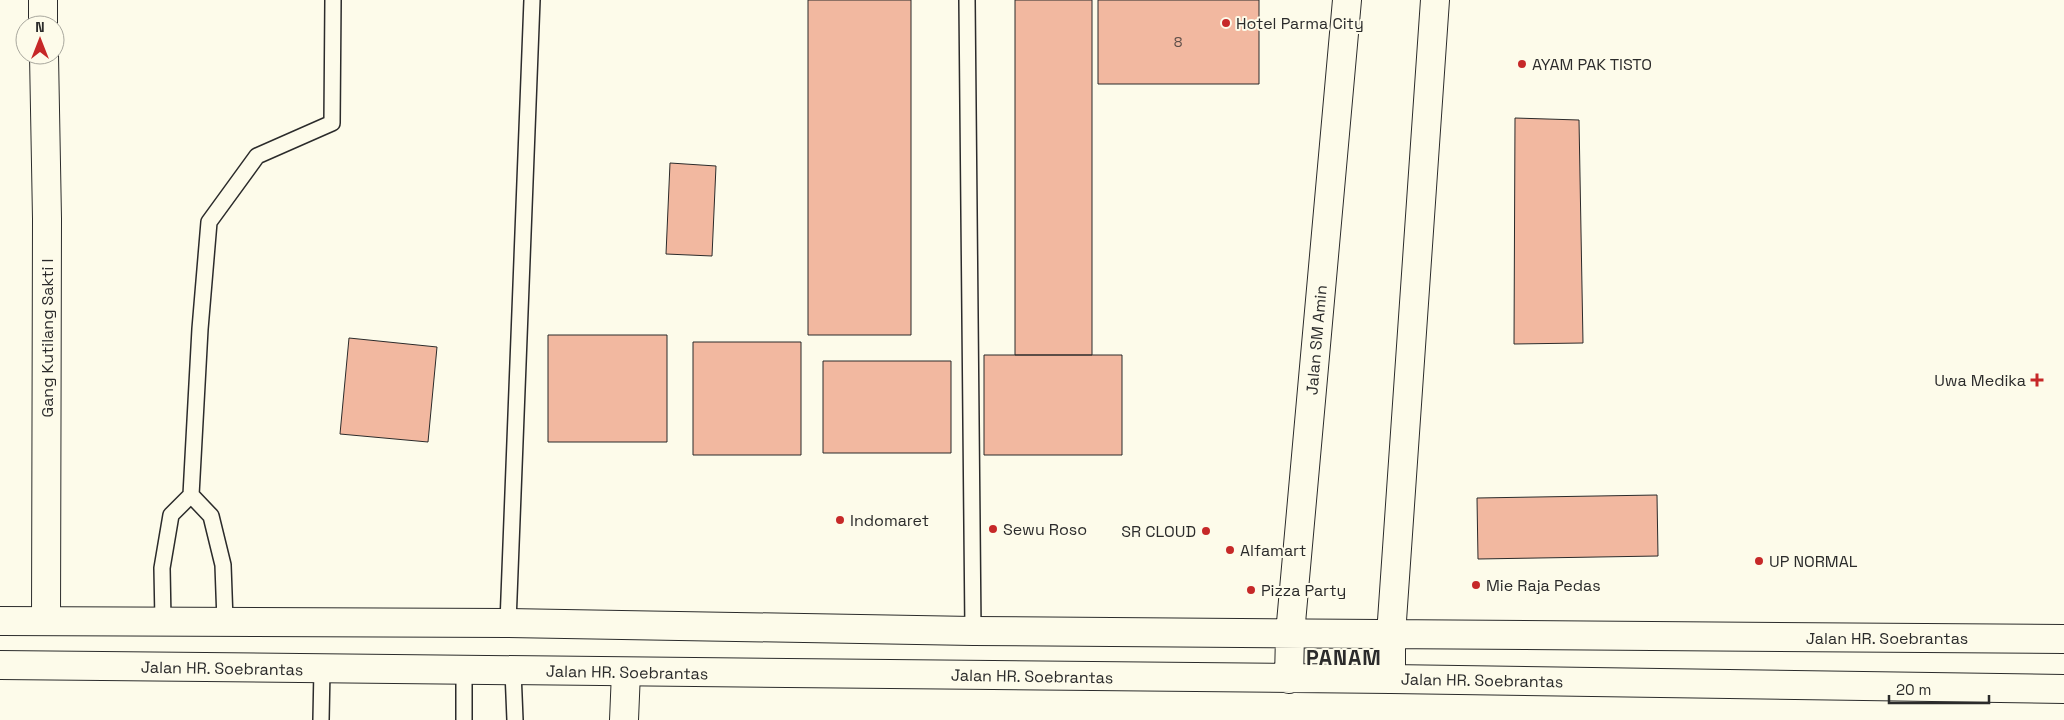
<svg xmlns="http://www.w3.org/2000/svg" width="2064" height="720" font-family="'Space Grotesk',sans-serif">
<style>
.building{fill:#f2b8a0;stroke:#2b2b2b}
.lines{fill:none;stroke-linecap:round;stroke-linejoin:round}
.lane-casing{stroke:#2b2b2b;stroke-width:18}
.street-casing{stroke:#2b2b2b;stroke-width:30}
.primary-casing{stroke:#2b2b2b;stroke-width:30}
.lane{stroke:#fdfbea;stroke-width:15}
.street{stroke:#fdfbea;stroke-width:28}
.primary{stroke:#fdfbea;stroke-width:28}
.poi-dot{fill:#c62828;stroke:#fdfbea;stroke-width:2}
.labels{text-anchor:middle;stroke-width:4;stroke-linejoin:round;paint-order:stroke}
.number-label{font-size:14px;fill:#5d4e48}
.poi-label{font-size:16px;fill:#2b2b2b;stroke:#fdfbea;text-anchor:start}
.street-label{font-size:16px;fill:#2b2b2b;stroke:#fdfbea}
.district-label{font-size:21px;font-weight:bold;letter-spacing:1px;fill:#2b2b2b;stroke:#fdfbea}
</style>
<rect width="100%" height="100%" fill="#fdfbea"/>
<!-- building -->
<path class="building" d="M808,0H911V335H808Z
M1015,0H1092V355H1015Z
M1098,0H1259V84H1098Z
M1515,118L1579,120L1583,343L1514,344Z
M670,163L716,166L712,256L666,254Z
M548,335H667V442H548Z
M349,338L437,347L428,442L340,434Z
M693,342H801V455H693Z
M984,355H1122V455H984Z
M823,361H951V453H823Z
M1657,495L1658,556L1478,559L1477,498Z"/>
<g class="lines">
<!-- lane casing -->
<g class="lane-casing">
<path id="lane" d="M967,0L973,631
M191,495L211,516L223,565L225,621
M163,621L162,568L171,515L191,495L200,329L209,222L257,156L332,123L333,0
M508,623L532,0
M464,670V720
M513,671L515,720
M321,720L322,669"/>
</g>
<!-- street casing -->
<g class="street-casing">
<path id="street" d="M43,0V25
M44,55L47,219L46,621
M624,720L626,672"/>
</g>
<!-- primary casing -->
<g class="primary-casing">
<path id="primary" d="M0,621L508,623L973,631L2064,639
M0,665L1391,679L2064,689
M1289,679L1290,634L1347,0
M1391,679V635L1435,0"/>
</g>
<!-- lane -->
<use href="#lane" class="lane"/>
<!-- street -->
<use href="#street" class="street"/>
<!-- primary -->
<use href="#primary" class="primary"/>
</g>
<!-- markers -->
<g class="poi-dot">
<circle cx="1226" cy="23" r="5"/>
<circle cx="1522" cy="64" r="5"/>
<path d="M2034.5 372.5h5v5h5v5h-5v5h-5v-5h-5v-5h5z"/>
<circle cx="840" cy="520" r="5"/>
<circle cx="993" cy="529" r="5"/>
<circle cx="1206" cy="531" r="5"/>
<circle cx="1230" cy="550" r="5"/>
<circle cx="1759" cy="561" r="5"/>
<circle cx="1476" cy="585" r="5"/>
<circle cx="1251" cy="590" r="5"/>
</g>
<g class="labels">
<!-- number labels -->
<g class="number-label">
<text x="1178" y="47">8</text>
</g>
<!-- poi labels -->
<g class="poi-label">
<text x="1236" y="29">Hotel Parma City</text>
<text x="1532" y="70">AYAM PAK TISTO</text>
<text x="2026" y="386" text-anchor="end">Uwa Medika</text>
<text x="850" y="526">Indomaret</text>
<text x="1003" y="535">Sewu Roso</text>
<text x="1196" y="537" text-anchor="end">SR CLOUD</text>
<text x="1240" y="556">Alfamart</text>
<text x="1769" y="567">UP NORMAL</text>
<text x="1486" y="591">Mie Raja Pedas</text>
<text x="1261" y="596">Pizza Party</text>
</g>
<!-- street labels -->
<g class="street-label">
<text transform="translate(47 338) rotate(-90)" y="6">Gang Kutilang Sakti I</text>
<text transform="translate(1316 340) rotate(-85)" y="6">Jalan SM Amin</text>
<text x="1887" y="644">Jalan HR. Soebrantas</text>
<text transform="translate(222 668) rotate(1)" y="6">Jalan HR. Soebrantas</text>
<text transform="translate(627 672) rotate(1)" y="6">Jalan HR. Soebrantas</text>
<text transform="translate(1032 676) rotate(1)" y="6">Jalan HR. Soebrantas</text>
<text transform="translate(1482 680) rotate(1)" y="6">Jalan HR. Soebrantas</text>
</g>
<!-- district labels -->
<g class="district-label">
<text x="1344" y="665">PANAM</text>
</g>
</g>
<!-- north arrow -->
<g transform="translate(40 40)"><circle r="24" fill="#fdfbea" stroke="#a9a89e"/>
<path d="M0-4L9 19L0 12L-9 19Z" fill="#c62828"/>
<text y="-8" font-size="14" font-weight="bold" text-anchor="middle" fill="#2b2b2b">N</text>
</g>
<!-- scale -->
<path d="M1889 695v8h100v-8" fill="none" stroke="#2b2b2b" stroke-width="2.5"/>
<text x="1896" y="695" font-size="15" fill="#2b2b2b" stroke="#fdfbea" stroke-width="4" paint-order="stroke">20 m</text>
</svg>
